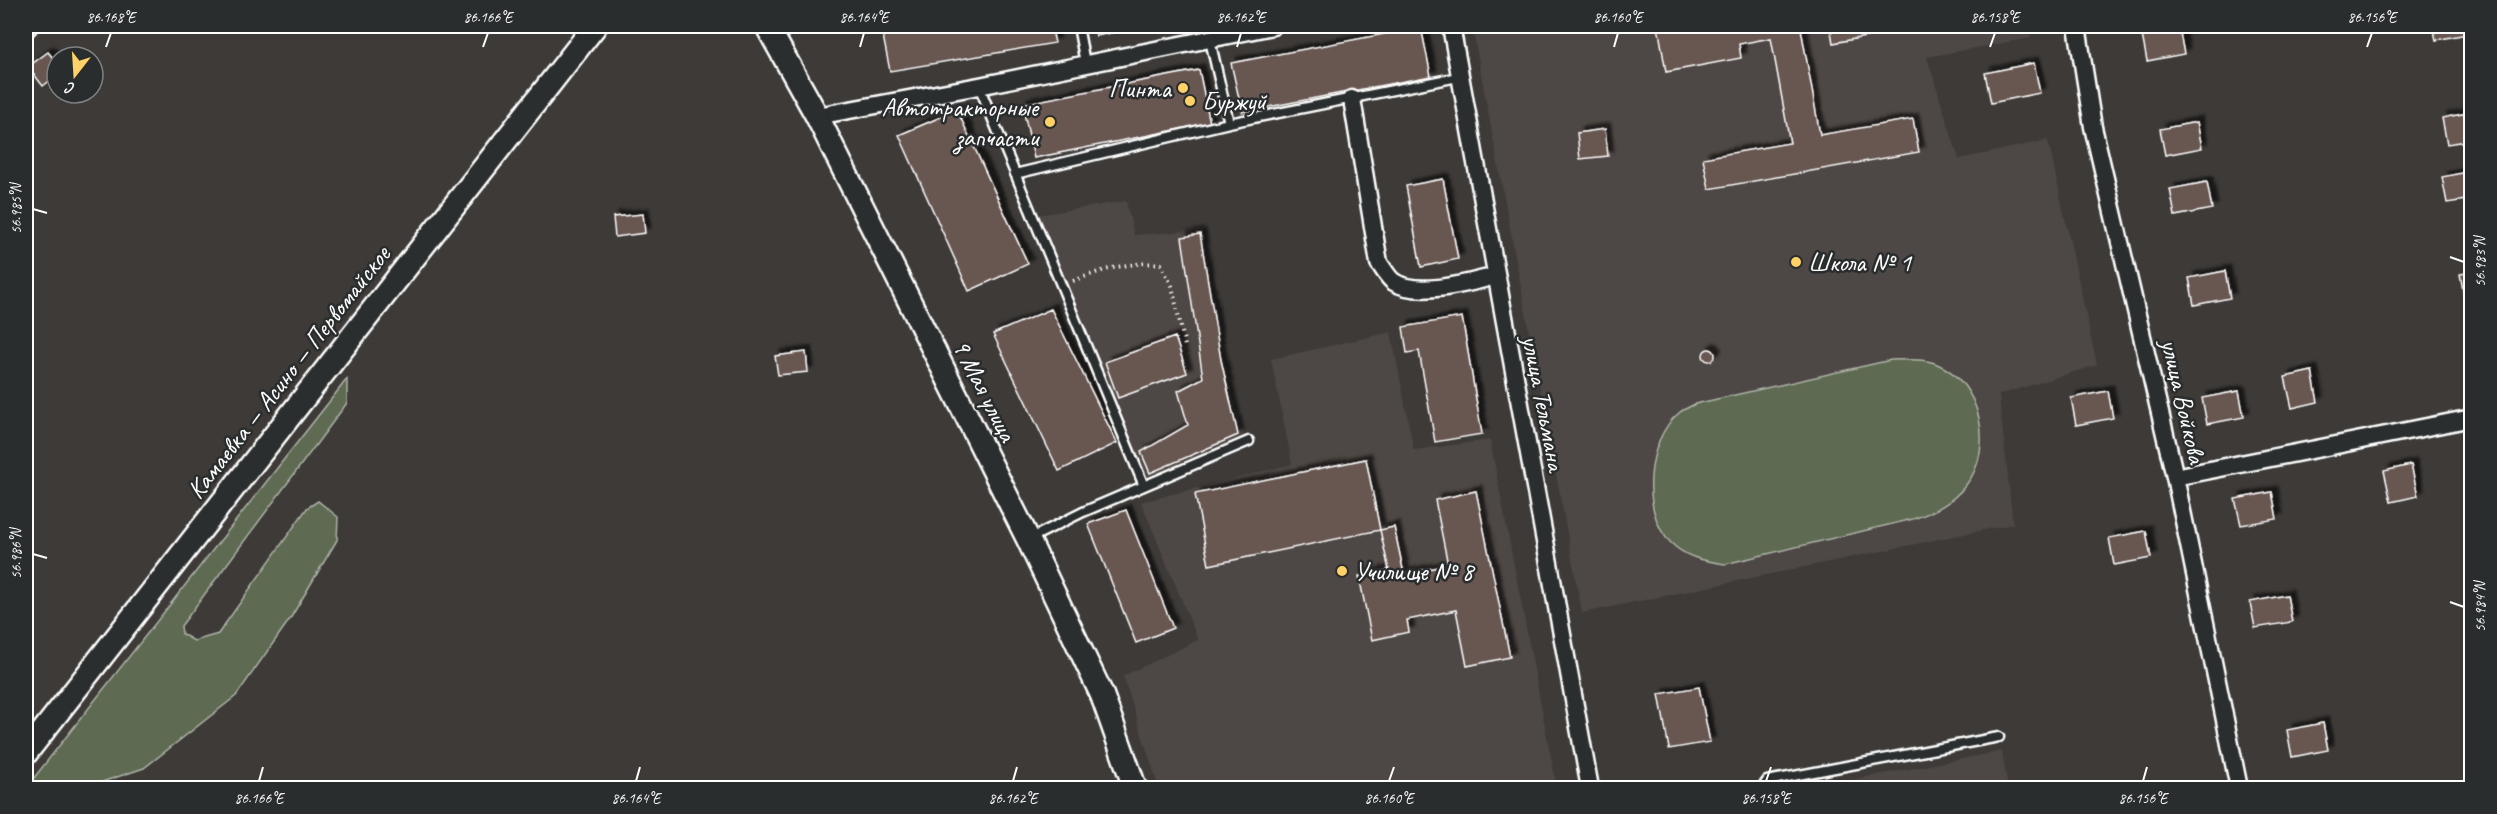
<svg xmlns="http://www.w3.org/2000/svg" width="2497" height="814" font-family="Caveat,sans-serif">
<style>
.built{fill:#4e4744}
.green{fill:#5e6a52;stroke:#aeb4a8;stroke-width:1.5}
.building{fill:#685751;stroke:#fff;stroke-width:1.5;filter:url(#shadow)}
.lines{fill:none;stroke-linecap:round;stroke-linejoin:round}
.service-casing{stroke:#fff;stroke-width:13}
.minor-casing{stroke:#fff;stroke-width:21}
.secondary-casing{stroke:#fff;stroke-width:27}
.path{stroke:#fff;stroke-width:4;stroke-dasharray:1.5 4.5;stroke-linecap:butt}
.service{stroke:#2a2d2e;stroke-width:8}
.minor{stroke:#2a2d2e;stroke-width:16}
.secondary{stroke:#2a2d2e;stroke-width:22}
.ticks{fill:none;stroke:#fff;stroke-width:2}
.poi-dot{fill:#ffd166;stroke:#2a2d2e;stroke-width:2}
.labels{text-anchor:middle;stroke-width:5;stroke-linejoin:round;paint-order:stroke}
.poi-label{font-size:26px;fill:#fff;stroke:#2a2d2e;text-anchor:start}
.street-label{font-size:26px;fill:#fff;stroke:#2a2d2e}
.neatline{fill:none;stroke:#fff;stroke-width:2}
.ticks-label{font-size:15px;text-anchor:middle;fill:#fff}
</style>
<defs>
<filter id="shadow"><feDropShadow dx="5.5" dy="-5.5" stdDeviation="1.5" flood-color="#0009"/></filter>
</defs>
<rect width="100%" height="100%" fill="#3d3a38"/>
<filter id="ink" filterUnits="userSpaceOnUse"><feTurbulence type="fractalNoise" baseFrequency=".0167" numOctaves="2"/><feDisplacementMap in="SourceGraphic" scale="12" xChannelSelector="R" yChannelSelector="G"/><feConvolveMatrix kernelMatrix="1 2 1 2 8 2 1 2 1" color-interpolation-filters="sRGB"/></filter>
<g filter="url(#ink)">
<!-- built -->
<path class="built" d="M1472,26H2028L2031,38L1927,57L1959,159L2048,140L2097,365L1999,395L2013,524L1582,613Z
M1126,201L1134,235L1202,230L1225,364L1243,436L1147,477L1037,215Z
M1391,332L1414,450L1490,440L1557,788H1159L1123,676L1198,640L1141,502L1292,464L1271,359Z
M2002,751L2008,788H1809Z"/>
<!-- green -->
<path class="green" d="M1891,360C1906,360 1923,358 1937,364C1981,382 1995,449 1966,485C1952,503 1934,512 1913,519L1725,564C1705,561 1686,558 1671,543C1640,513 1646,439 1679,413C1683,409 1690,407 1695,404Z
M347,379V403L181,626L182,634L194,641L218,634L307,508L318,501L338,517L337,540L290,619L236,696L144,768L84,788H26Z"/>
<!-- building -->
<path class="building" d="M881,26H1051L1055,43L890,71Z
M1094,26H1144L1096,36Z
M1658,26H1822L1801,29L1820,135L1913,119L1919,152L1709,189L1703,158L1790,143L1771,38L1739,44L1741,58L1666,72Z
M1830,26H1914V28L1833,43Z
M2433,26H2471L2472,33L2436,40Z
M1421,27L1431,76L1242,112L1231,63Z
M2179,28L2184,54L2147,61L2142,35Z
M48,52L57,63V75L43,86L28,67Z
M2034,63L2040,93L1991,103L1985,73Z
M1199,70L1210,123L1034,158L1022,104Z
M957,110L1028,264L969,291L899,135Z
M2472,112V140L2447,144L2442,118Z
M2197,122L2202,148L2165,155L2160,129Z
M1605,129L1608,156L1580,159L1577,133Z
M2472,171V199L2447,203L2442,177Z
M1443,179L1458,259L1421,267L1406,186Z
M2207,182L2212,209L2175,216L2170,189Z
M643,214L645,233L615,237L613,217Z
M1200,234L1221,360L1238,435L1150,473L1141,452L1188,425L1178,391L1203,378L1182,237Z
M2225,271L2230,298L2194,305L2189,278Z
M2472,272V300L2465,301L2460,274Z
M1051,309L1117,443L1059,471L993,334Z
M1462,317L1482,434L1435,442L1419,351L1407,353L1403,327Z
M1175,337L1187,373L1118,398L1105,362Z
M1703 355a6 6 0 1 1 12 0a6 6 0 1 1-12 0Z
M806,352L808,372L778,375L775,356Z
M2312,371L2318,402L2292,408L2285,377Z
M2108,391L2113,418L2076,425L2071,398Z
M2239,391L2244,417L2207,424L2202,398Z
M1366,459L1380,530L1209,565L1195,494Z
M2411,465L2418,496L2391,502L2384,471Z
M1476,491L1510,657L1467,666L1456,610L1407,620L1409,632L1372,640L1359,576L1389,570L1380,530L1394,527L1404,574L1448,565L1435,500Z
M2272,492L2277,519L2241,525L2235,499Z
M1126,510L1173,628L1136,643L1088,524Z
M2146,531L2151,558L2114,565L2109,538Z
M2287,595L2292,622L2255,628L2250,602Z
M1699,687L1710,742L1669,749L1659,694Z
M2323,723L2328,750L2292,757L2287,730Z"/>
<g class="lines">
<!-- service casing -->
<g class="service-casing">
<path id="service" d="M1078,26L1085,63
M1210,40L1229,123
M979,86L1144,486
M1015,174L1229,123L1458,77
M1029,539L1083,512L1249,441
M1762,788L1767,781L1999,737"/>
</g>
<!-- minor casing -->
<g class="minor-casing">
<path id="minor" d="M1451,26L1590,788
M2077,26L2093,127L2175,477L2239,788
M26,29L29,26
M1352,99L1379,263C1383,268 1388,278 1394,282C1417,297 1470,283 1495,276
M817,116L979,86L1273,26
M2175,477L2472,418"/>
</g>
<!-- secondary casing -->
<g class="secondary-casing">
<path id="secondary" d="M767,26L817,116L1028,539L1102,695L1135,788
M26,753L595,26"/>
</g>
<!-- path -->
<path class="path" d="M1073,281C1102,270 1130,261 1161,264L1172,286L1185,346"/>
<!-- service -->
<use href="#service" class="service"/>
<!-- minor -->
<use href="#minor" class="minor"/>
<!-- secondary -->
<use href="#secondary" class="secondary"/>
</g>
</g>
<!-- ticks -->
<path class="ticks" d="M106,47L111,33M483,47L488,33M860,47L864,33M1237,47L1241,33M1614,47L1618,33M1990,47L1995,33M2367,47L2372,33M33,209L47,213M2450,257L2464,262M33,554L47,558M2450,602L2464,607M259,781L263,767M636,781L640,767M1013,781L1017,767M1389,781L1394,767M1766,781L1771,767M2143,781L2147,767"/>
<!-- markers -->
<g class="poi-dot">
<circle cx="1183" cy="88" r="6"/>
<circle cx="1190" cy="101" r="6"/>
<circle cx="1050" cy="122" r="6"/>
<circle cx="1796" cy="262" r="6"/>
<circle cx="1342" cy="571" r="6"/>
</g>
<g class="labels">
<!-- poi labels -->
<g class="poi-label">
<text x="1171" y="97" text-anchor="end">Пинта</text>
<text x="1202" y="110">Буржуй</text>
<text x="1038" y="116" text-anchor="end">Автотракторные<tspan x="1038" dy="30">запчасти</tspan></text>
<text x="1808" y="271">Школа № 1</text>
<text x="1354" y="580">Училище № 8</text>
</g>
<!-- street labels -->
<g class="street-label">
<text transform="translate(288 372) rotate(-52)" y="9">Камаевка — Асино — Первомайское</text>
<text transform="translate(985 390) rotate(63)" y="9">9 Мая улица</text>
<text transform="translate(2184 401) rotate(77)" y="9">улица Войкова</text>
<text transform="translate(1544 403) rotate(79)" y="9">улица Тельмана</text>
</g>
</g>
<!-- margin -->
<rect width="2497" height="814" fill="none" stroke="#2a2d2e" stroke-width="66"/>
<!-- north arrow -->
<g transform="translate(75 75) rotate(197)"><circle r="28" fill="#2a2d2e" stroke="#7f8182" stroke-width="1.5"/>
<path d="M0-4.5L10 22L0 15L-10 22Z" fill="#ffd166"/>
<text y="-9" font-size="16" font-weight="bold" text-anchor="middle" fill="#ffffff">С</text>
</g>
<rect x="33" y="33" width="2431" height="748" class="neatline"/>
<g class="ticks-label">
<text x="111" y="22">86.168°E</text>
<text x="488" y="22">86.166°E</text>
<text x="864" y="22">86.164°E</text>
<text x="1241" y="22">86.162°E</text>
<text x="1618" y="22">86.160°E</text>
<text x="1995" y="22">86.158°E</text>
<text x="2372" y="22">86.156°E</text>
<text transform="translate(16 209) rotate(-90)" y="5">56.985°N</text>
<text transform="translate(2480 262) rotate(-90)" y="5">56.983°N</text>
<text transform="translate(16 554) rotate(-90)" y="5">56.986°N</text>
<text transform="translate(2480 607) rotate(-90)" y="5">56.984°N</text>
<text x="259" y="803">86.166°E</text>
<text x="636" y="803">86.164°E</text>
<text x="1013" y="803">86.162°E</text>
<text x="1389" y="803">86.160°E</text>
<text x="1766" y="803">86.158°E</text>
<text x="2143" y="803">86.156°E</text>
</g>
</svg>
